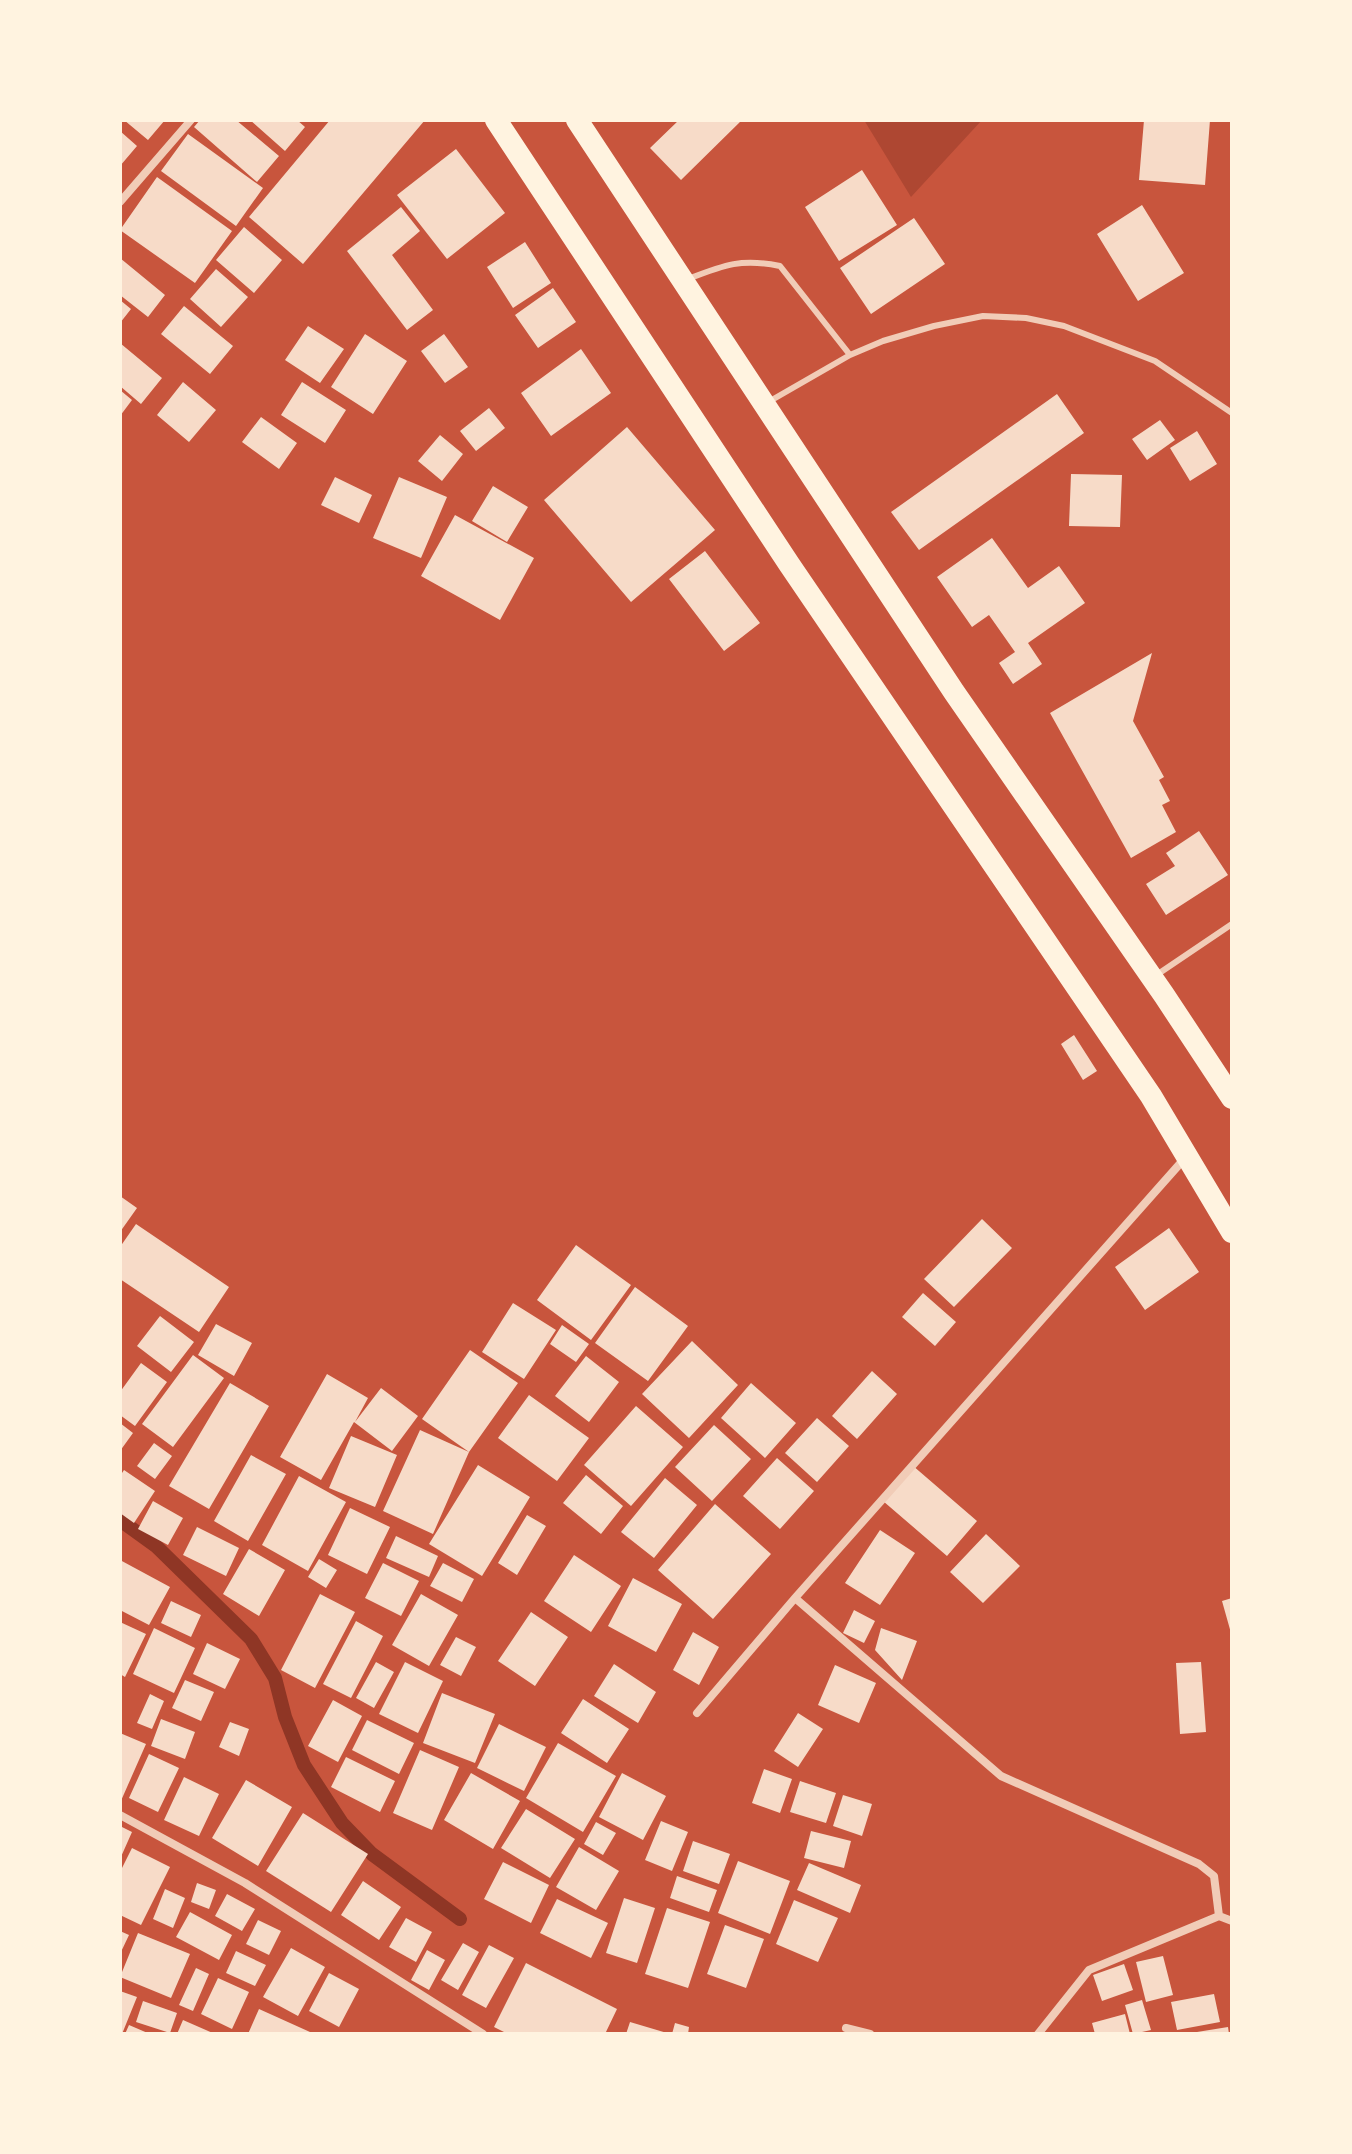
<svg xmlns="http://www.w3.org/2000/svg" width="1352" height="2154" font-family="Roboto,sans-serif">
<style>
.green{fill:#ae4732}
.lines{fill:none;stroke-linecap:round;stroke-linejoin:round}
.stream{stroke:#8f3625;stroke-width:14}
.building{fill:#f7dbc8}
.service{stroke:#f1ccb7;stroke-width:6}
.minor{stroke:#f1ccb7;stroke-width:8}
.trunk{stroke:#fff3e0;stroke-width:22}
</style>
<rect width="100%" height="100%" fill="#c8553d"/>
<!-- green -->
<path class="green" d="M864,120H982L911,197Z"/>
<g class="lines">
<!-- stream -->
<path class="stream" d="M120,1520L156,1546L251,1639L275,1678L285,1717L304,1765L342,1823L372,1854L460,1919"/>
</g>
<!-- building -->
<path class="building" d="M124,120H165L148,140Z
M200,120H236L279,156L257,182L194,127Z
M250,120H297L305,127L285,151Z
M330,120H425L303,264L249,217Z
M679,120H742L681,180L650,148Z
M1144,120H1210L1205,185L1139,180Z
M120,131L137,146L120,166Z
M188,134L263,188L236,226L161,171Z
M456,149L505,213L447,259L397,195Z
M862,170L897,225L839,261L805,207Z
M157,177L232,231L195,283L120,230Z
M1142,205L1184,273L1138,301L1097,234Z
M401,207L420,231L392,255L433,310L407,330L347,251Z
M914,218L945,264L871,314L840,268Z
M244,227L282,260L254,293L216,260Z
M525,242L551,283L513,308L487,267Z
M120,258L165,295L148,317L120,295Z
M216,269L248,297L221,327L190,299Z
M553,288L576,322L538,348L515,315Z
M120,300L131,309L120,323Z
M184,306L233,346L210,374L161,334Z
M308,326L344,349L320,383L285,360Z
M365,334L407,361L373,414L331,387Z
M444,334L468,367L445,383L421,351Z
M120,343L162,378L141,404L120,386Z
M581,349L611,393L551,436L521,393Z
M183,382L216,410L189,442L157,415Z
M302,382L346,410L325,443L281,415Z
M120,390L132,400L120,416Z
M1057,394L1084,433L919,550L891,512Z
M489,408L505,428L476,451L460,431Z
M261,417L297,443L279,469L242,442Z
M1160,420L1175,440L1147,460L1132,439Z
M627,427L715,530L631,602L544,500Z
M1197,431L1217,464L1190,481L1170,448Z
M440,435L463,454L442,481L418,461Z
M1071,474L1122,475L1120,527L1069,526Z
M335,477L372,495L359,523L321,505Z
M399,477L447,497L421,558L373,538Z
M493,486L528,507L507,542L472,521Z
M455,515L534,558L500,620L421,576Z
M992,538L1028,588L1059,566L1085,603L1028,643L1042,664L1013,684L999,663L1015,652L989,615L972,627L937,577Z
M705,551L760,623L724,651L669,579Z
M1152,653L1133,721L1164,777L1159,780L1170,801L1162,805L1176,832L1131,858L1050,713Z
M1199,831L1228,875L1166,915L1146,884L1175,866L1166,853Z
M1074,1035L1097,1071L1083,1080L1061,1044Z
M120,1196L137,1208L120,1232Z
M982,1219L1012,1248L954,1307L924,1279Z
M136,1224L229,1287L199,1332L120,1279V1247Z
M1169,1228L1199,1272L1145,1310L1115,1267Z
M576,1245L631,1285L591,1340L537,1300Z
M635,1287L688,1326L648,1381L595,1343Z
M923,1293L956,1322L935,1346L902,1317Z
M513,1303L556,1330L524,1379L482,1352Z
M160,1316L194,1342L171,1372L137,1346Z
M216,1324L252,1343L234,1376L198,1355Z
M562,1325L589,1344L576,1362L550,1344Z
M692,1341L738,1385L689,1438L642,1394Z
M470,1350L518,1383L469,1452L422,1419Z
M193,1355L224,1378L173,1447L142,1424Z
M586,1356L619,1382L589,1422L555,1396Z
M141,1363L167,1382L135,1426L120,1415V1392Z
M872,1371L897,1394L857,1439L832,1416Z
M327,1374L368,1398L355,1422L381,1388L418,1416L392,1451L354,1422L321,1480L280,1457Z
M230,1383L269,1406L209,1509L169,1486Z
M751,1383L796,1423L765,1458L721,1418Z
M529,1395L589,1438L557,1481L498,1438Z
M636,1406L683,1447L631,1506L584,1465Z
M817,1418L849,1446L817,1482L785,1453Z
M120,1423L133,1433L120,1451Z
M714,1425L751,1459L712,1501L675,1467Z
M420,1430L469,1452L433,1534L383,1511Z
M351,1436L397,1455L375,1507L329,1488Z
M154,1443L172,1456L155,1479L137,1466Z
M251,1455L286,1474L248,1541L214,1521Z
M777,1458L814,1491L780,1529L743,1496Z
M478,1465L530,1497L482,1576L429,1544Z
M912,1465L977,1521L947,1556L883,1501Z
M124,1470L155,1491L134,1523L120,1513V1476Z
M586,1475L623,1506L601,1534L563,1503Z
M299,1476L346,1502L308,1571L262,1545Z
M665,1478L697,1505L654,1558L621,1532Z
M153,1501L183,1518L168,1545L138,1529Z
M715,1504L771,1554L713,1619L658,1570Z
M350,1508L390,1527L367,1574L328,1555Z
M527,1515L546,1526L517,1575L498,1563Z
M197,1527L239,1548L226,1576L183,1555Z
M880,1530L915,1553L880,1605L845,1583Z
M986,1534L1020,1566L983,1603L950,1572Z
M396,1536L438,1556L429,1577L386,1558Z
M249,1549L285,1570L259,1616L223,1594Z
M574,1555L621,1586L591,1632L544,1601Z
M319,1559L337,1570L326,1588L308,1577Z
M120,1560L170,1587L149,1625L120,1610Z
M383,1563L419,1581L401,1616L365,1598Z
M443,1563L474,1579L462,1602L430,1586Z
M633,1578L682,1604L656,1652L608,1626Z
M320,1594L355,1612L315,1688L281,1670Z
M421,1594L458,1615L429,1666L392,1645Z
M1232,1598V1633H1231L1222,1601Z
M171,1601L201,1615L191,1637L161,1623Z
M854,1610L875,1621L864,1643L843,1633Z
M531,1612L568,1637L535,1686L498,1661Z
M356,1621L383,1636L351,1698L323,1684Z
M120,1622L146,1634L125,1677L120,1674Z
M154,1628L195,1648L174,1693L133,1674Z
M881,1628L917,1641L902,1680L875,1650Z
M693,1632L719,1647L699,1685L673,1670Z
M456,1637L476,1647L461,1676L440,1665Z
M207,1643L240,1659L225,1689L193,1674Z
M376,1662L394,1672L374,1708L356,1698Z
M405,1662L443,1681L418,1733L379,1714Z
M1201,1662L1206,1732L1180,1734L1176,1663Z
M614,1664L656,1692L638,1723L594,1696Z
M835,1665L876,1683L859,1723L818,1705Z
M185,1680L214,1692L201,1721L172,1708Z
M442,1693L495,1714L475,1763L423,1743Z
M150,1694L164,1701L152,1729L137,1723Z
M583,1699L629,1729L607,1763L561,1733Z
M333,1700L362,1716L338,1762L308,1746Z
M798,1713L823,1729L798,1767L774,1751Z
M161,1719L195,1732L185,1759L151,1746Z
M367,1720L414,1743L399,1774L352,1750Z
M230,1722L249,1729L239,1756L219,1747Z
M499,1724L546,1747L524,1791L477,1768Z
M120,1733L146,1744L120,1803Z
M558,1743L616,1776L583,1832L526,1798Z
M420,1750L459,1767L432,1830L393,1813Z
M149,1754L179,1768L158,1812L129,1798Z
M346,1757L395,1781L380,1812L331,1787Z
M764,1769L792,1779L780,1813L752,1803Z
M471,1773L520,1801L493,1849L444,1820Z
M622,1773L666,1796L643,1840L599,1817Z
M184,1777L219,1794L199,1836L164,1820Z
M246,1780L292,1807L258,1866L212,1838Z
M800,1781L836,1793L826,1823L790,1812Z
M843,1795L872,1804L862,1836L833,1826Z
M526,1809L575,1839L550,1878L501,1848Z
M303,1813L368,1854L331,1912L266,1871Z
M661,1821L688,1832L672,1871L645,1860Z
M596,1822L616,1833L603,1855L584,1844Z
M120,1826L132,1832L120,1859Z
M811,1831L851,1841L844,1868L804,1858Z
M693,1841L730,1854L719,1884L683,1871Z
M579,1847L619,1871L596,1910L556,1887Z
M132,1848L170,1867L141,1925L120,1915V1872Z
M738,1861L790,1881L770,1934L718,1913Z
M503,1862L549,1885L531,1923L484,1899Z
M809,1863L861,1885L850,1913L797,1890Z
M677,1876L717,1890L709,1912L670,1898Z
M363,1881L401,1907L379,1940L341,1915Z
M197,1883L216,1890L209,1909L191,1902Z
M165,1889L185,1898L173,1928L153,1919Z
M227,1894L255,1909L242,1931L215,1916Z
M624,1898L655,1908L637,1963L606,1953Z
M557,1899L608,1923L591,1958L540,1933Z
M794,1900L838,1918L818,1962L776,1944Z
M667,1908L710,1922L688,1988L645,1974Z
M190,1912L232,1935L219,1960L176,1937Z
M406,1918L432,1932L416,1962L389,1947Z
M258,1920L281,1931L269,1955L246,1944Z
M725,1925L764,1939L746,1988L707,1974Z
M120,1931L129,1935L120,1954Z
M138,1933L190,1954L171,1998L120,1977Z
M463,1943L479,1952L458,1990L441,1980Z
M489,1945L514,1958L486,2008L462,1995Z
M291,1948L325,1967L298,2016L263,1997Z
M427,1950L445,1960L429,1990L411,1980Z
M236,1951L266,1965L255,1986L226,1973Z
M1163,1956L1173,1995L1146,2002L1136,1962Z
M526,1963L617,2009L605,2034H508L494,2027Z
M1124,1964L1133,1990L1102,2001L1093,1975Z
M196,1968L209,1974L193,2011L179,2005Z
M329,1973L359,1989L339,2027L309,2011Z
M218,1978L249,1992L232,2029L201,2014Z
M120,1991L137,1997L122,2034H120Z
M1214,1994L1220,2022L1177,2030L1171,2002Z
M1142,2000L1151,2030L1133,2034L1125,2005Z
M143,2001L177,2013L170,2033L136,2022Z
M259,2009L310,2032L309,2034H248Z
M1125,2014L1130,2034H1095L1092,2023Z
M183,2020L215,2034H177Z
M630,2022L667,2033V2034H626Z
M675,2023L689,2027L688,2034H672Z
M129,2025L150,2034H125Z
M1228,2027L1229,2034H1197V2032Z"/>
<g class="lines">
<!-- service -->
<path class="service" d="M688,279C724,265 741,258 780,266L850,355
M770,401L850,355L883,341L934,326L983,316L1026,318L1064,326L1155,361L1232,413
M1155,976L1232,924"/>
<!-- minor -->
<path class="minor" d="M120,202L191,120
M795,1598L1001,1776L1199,1864L1214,1876L1219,1916L1232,1921
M697,1713L795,1598L1185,1158
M120,1815L245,1883L483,2034
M846,2028L870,2034
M1038,2034L1089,1970L1219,1916"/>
<!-- trunk -->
<path class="trunk" d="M496,120L789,564L1151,1096L1232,1232
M577,120L954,692L1164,995L1232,1098"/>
</g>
<!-- border -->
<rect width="1352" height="2154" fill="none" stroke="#fff3e0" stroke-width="244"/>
</svg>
